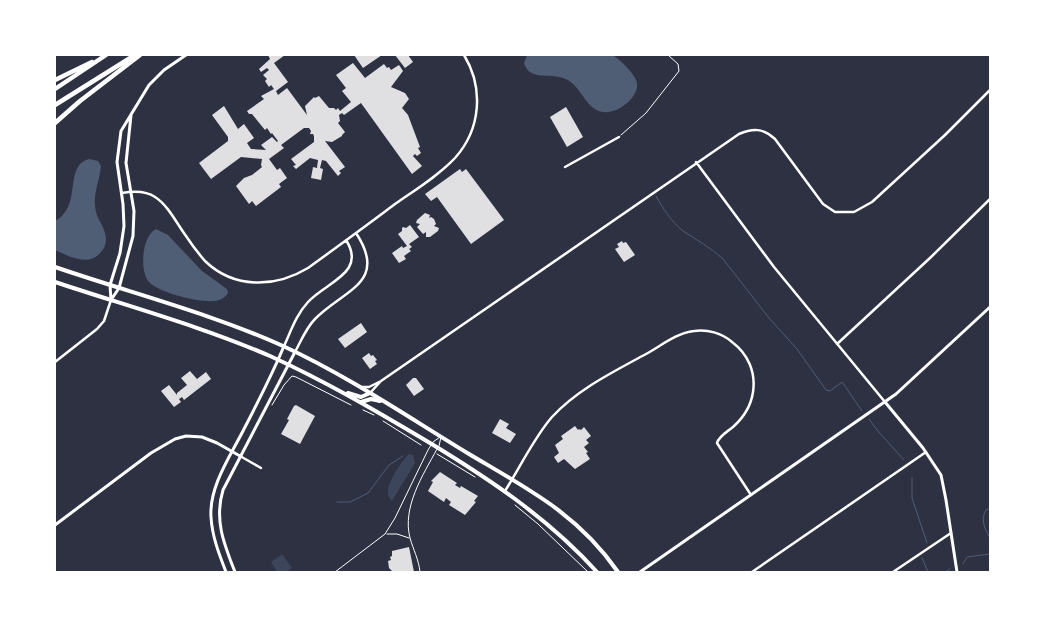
<svg xmlns="http://www.w3.org/2000/svg" width="1045" height="627" font-family="'Sofia Sans Condensed',sans-serif">
<style>
.green{fill:#3c4559}
.water{fill:#4f5d75}
.lines{fill:none;stroke-linecap:round;stroke-linejoin:round}
.stream{stroke:#4f5d75;stroke-width:1}
.building{fill:#e0e0e3}
.path{stroke:#fff;stroke-width:1}
.service{stroke:#fff;stroke-width:1}
.minor{stroke:#fff;stroke-width:2.5}
.tertiary{stroke:#fff;stroke-width:3}
.secondary{stroke:#fff;stroke-width:3}
.primary{stroke:#fff;stroke-width:4}
.motorway{stroke:#fff;stroke-width:4.5}
</style>
<rect width="100%" height="100%" fill="#2d3142"/>
<!-- green -->
<path class="green" d="M409,454L413,455L415,463L392,501C389,498 387,495 388,490C389,480 402,460 409,454Z
M282,554L292,568L286,572H277L271,562Z"/>
<!-- water -->
<path class="water" d="M527,55C549,55 571,55 593,55C598,55 607,53 612,55C619,58 636,75 637,83C639,98 617,114 603,112C584,109 581,83 563,78C550,73 529,81 524,63Z
M89,159L98,161L101,166C100,179 94,191 95,204C95,218 103,223 105,233C107,240 106,247 101,252C89,267 70,257 55,250V221C83,206 63,166 89,159Z
M156,229L168,235L202,271L227,289L228,293C226,296 223,299 219,300C205,305 159,293 149,282C139,270 142,236 156,229Z"/>
<g class="lines">
<!-- stream -->
<path class="stream" d="M656,196C663,209 672,222 683,231C697,240 711,248 723,259L769,318L797,349L826,390L830,391L842,382L862,411
M869,419L877,430L904,460
M912,478V498L927,543
M337,502H350L368,493L389,465L403,456
M990,509L986,510C980,520 985,529 990,538
M922,558L928,572
M963,564L967,557L990,554
M945,572L950,569"/>
</g>
<!-- building -->
<path class="building" d="M268,55H285L274,63L288,82L276,91L278,95L287,88L307,115L305,106L314,97L315,98L319,96L329,108H334L336,110L338,108L340,111L351,102L342,91L346,88L336,75L353,63L365,78L384,64L387,68L389,67L391,70L399,65L403,71L391,87L405,93L409,99L402,108L408,115L420,147L418,148L421,153L417,156L415,154L413,156L422,166L412,174L361,103L344,115L342,113L339,115L340,121L338,123L345,132L342,135V136L332,142L325,141L345,167L339,171L341,173L338,176L326,161L322,160L320,168L323,169L321,180L311,178L313,167L317,168L318,160L310,158L296,169L293,166L296,165L291,159L314,142V136L313,134H310L311,131L309,128H304L281,145L284,148L269,159L277,170L280,168L287,178L279,184L281,187L256,206L252,201L249,204L236,186L244,178L252,175L262,167L261,165L262,159L241,157L211,179L199,163L228,141V137L212,115L224,106L238,129L244,124L254,138L247,143L251,149L266,150L261,145L272,137L277,142L278,141L272,133L271,134L267,128L265,130L252,114H249L247,111L264,99L261,96L274,89L271,85L269,87L265,81L267,79L263,75L269,70L267,68L261,72L259,69L270,59Z
M354,55H382L363,68Z
M395,55H408L413,62L405,68Z
M566,107L583,137L567,147L550,117Z
M460,169L462,172L466,169L504,220L471,244L437,197L431,201L425,194Z
M425,213L430,215L429,218L431,217L434,219L436,224L434,226L439,228L438,231L430,237H426V232L423,234L417,227L420,224L416,223L417,220Z
M410,225L419,237L409,244L412,247L409,249L411,251L404,256L406,259L399,263L392,253L402,246L403,248L407,246L398,234L402,231V228L403,227L406,228Z
M622,241L623,243L626,242L635,255L624,262L615,249L619,247L617,244Z
M361,323L367,332L345,348L338,339Z
M369,353L371,356L373,355L377,360L375,361L377,364L370,369L362,358Z
M190,371L197,379L206,372L211,379L184,400L182,397L179,399L181,402L174,407L161,391L169,385L177,395V393L187,385L181,378Z
M413,378H416L424,389L414,396L406,385Z
M296,405L315,416L300,444L281,434L289,420L287,419L294,406Z
M500,419L509,424L506,428L516,434L510,443L492,433Z
M575,426L578,430L579,429L581,430L584,427L591,436L586,440L589,443L584,447L588,452L586,453L590,459L575,469L564,459L558,463L554,457L559,453L555,445L563,439L561,436Z
M440,472L457,483L455,485L460,488L461,486L478,496L474,501L476,502L465,515L449,505L451,502L446,498L444,502L428,491L433,482L431,481Z
M409,547L414,572H393L389,568L388,561L391,560L390,557L392,556V551Z"/>
<g class="lines">
<!-- path -->
<path class="path" d="M621,135L646,113L679,71L678,64L668,55
M272,405L284,385L292,376L296,377L351,405
M363,410L374,415
M383,421L421,445
M437,454L475,477
M515,505L538,524L588,572"/>
<!-- service -->
<path class="service" d="M439,446L441,437
M387,534H397L409,538
M335,572L385,534L395,518L428,450L433,442L440,437
M420,572C419,560 413,549 410,538C402,507 423,475 437,449"/>
<!-- minor -->
<path class="minor" d="M696,162L774,267L885,402
M565,167L619,137
M122,193C133,191 145,190 155,197C168,205 177,224 186,236C192,245 198,253 205,261C234,289 275,288 308,268C337,247 366,226 395,204C415,190 438,176 455,158C481,129 484,88 464,55
M837,344L930,258L990,199
M284,346C291,331 296,315 308,302C326,282 367,273 346,240
M295,352C301,341 306,328 315,319C343,290 389,283 356,233
M55,362L97,329L104,321L111,300
M362,387H369L381,381L739,134C753,128 763,128 775,139L823,204L835,212H854L872,202L945,135L990,90
M370,393L381,381
M240,456L261,468
M505,491C519,469 535,436 552,417C578,389 613,372 646,354C661,346 676,333 694,331C707,329 722,333 732,342C748,354 756,372 753,392C751,406 743,418 733,427C727,432 719,436 717,443L751,495
M752,572L926,452
M893,572L951,533"/>
<!-- tertiary -->
<path class="tertiary" d="M111,300L110,285L120,253L124,226L123,204L117,162L121,131L149,85L164,70L186,55
M111,300L119,288L133,236L134,211L126,163L131,115
M885,402L923,448L941,475L946,500L957,572"/>
<!-- secondary -->
<path class="secondary" d="M55,525L151,453L175,439L186,436L202,437L217,443L240,456
M226,572C219,554 212,536 211,517C209,486 231,455 244,429C258,402 272,375 284,346
M235,572C224,544 214,520 223,490L295,352
M640,572L896,394L990,307"/>
<!-- primary -->
<path class="primary" d="M55,267C131,293 210,313 283,346C348,376 408,417 469,454C528,489 578,514 618,572
M55,282C127,306 201,326 270,356C325,381 378,412 430,443C491,480 549,519 597,572
M348,393L361,397L370,393
M361,402L371,399L380,401"/>
<!-- motorway -->
<path class="motorway" d="M55,80L92,62
M55,89L106,55
M55,105L135,55
M55,123L80,101L140,55"/>
</g>
<!-- border -->
<rect width="1045" height="627" fill="none" stroke="#ffffff" stroke-width="112"/>
</svg>
